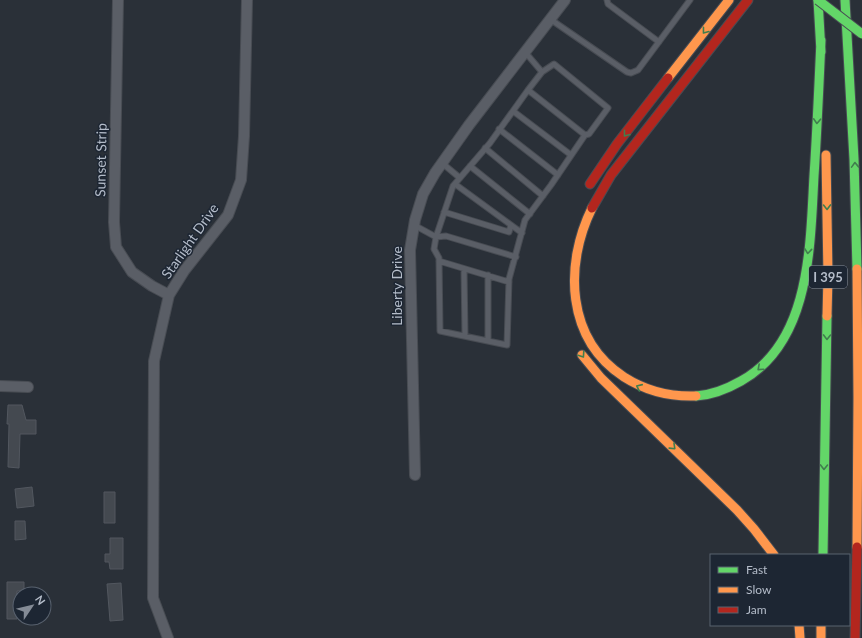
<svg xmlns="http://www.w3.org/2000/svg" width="862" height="638" font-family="Lato,sans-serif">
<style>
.building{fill:#444950;stroke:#52575f}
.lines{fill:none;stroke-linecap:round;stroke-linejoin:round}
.lane-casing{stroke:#484c53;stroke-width:7}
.street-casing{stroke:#484c53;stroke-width:12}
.fast-casing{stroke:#474c53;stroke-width:11}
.slow-casing{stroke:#474c53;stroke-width:11}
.jam-casing{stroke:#474c53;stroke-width:11}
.lane{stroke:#5a5e66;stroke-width:5}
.street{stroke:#5a5e66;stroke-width:10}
.fast{stroke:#63d668;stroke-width:9}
.slow{stroke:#ff974d;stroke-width:9}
.jam{stroke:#b3261e;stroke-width:9}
.fast-bridge-casing{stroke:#484c53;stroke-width:11;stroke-linecap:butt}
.fast-bridge{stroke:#63d668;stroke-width:9}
.oneway{stroke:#407e4e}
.labels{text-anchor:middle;stroke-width:3;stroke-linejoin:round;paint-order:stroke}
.shield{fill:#1d2633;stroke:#878f9c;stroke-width:1}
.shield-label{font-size:13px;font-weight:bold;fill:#b4bcc9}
.street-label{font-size:14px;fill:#b4bcc9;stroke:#1d2633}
</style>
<rect width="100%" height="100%" fill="#2a3038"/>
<!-- building -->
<path class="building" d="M8,405H22L26,420H36V434H20L19,468L8,467L9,424H7Z
M32,487L34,506L17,508L15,489Z
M104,492H115V523H104Z
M15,521H25L26,539L15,540Z
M110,538H123V569H110L109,562H105V554H110Z
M7,582H24V591H17V619H7Z
M121,583L123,620L110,621L107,584Z"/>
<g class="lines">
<!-- lane casing -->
<g class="lane-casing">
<path id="lane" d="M607,0L608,4L659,42
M550,19L627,72L631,73L638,70L690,0
M525,52L542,72L528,90
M542,72L554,64L608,108L589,134L585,135
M513,111L571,155
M499,129L558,175
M485,148L543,196
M442,163L460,178
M470,166L530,214
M455,184L522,233
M444,212L509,232L511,225
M414,225L436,237L434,249L439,258L440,331L507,345L509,279L525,220L551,185L585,135L528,90L490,143L453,186L436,237L446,236L516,257
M439,261L509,282
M464,269L465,336
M488,341V275"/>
</g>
<!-- street casing -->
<g class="street-casing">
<path id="street" d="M118,0L114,222L116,247L132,272L152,286L169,295
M0,386L28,387
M415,475L410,250L415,220L423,194L435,173L469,125L565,0
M168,638L153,598L154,361L169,295L184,271L228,215L241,180L244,136L247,0"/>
</g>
<!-- fast casing -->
<g class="fast-casing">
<path id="fast" d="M818,0L821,52
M845,0L854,159L857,269
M696,396C712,395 727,389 741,381C811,342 810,246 814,176C817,131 819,85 821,40
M823,555L827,316"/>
</g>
<!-- slow casing -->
<g class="slow-casing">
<path id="slow" d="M668,78L729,0
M826,155L828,276L827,316
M592,208C564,265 566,339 624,377C646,391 670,397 696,396
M582,355L601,378L737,510L754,529L774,555
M857,547L858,398L857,269
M799,625L800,638
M821,625V638"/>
</g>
<!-- jam casing -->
<g class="jam-casing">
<path id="jam" d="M590,184L617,144L668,78
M592,208L611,175L748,0
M855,638L857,547"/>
</g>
<!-- lane -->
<use href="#lane" class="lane"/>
<!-- street -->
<use href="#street" class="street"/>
<!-- fast -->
<use href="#fast" class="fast"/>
<!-- slow -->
<use href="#slow" class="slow"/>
<!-- jam -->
<use href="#jam" class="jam"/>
<!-- fast-bridge casing -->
<g class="fast-bridge-casing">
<path id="fast-bridge" d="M818,0L862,34"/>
</g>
<!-- fast-bridge -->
<use href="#fast-bridge" class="fast-bridge"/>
</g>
<!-- one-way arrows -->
<defs><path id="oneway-chevron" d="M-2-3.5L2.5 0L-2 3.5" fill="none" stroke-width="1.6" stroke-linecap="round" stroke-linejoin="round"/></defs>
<g class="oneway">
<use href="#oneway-chevron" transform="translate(705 31) rotate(128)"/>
<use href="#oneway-chevron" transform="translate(817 121) rotate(93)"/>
<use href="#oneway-chevron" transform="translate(626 134) rotate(128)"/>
<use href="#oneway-chevron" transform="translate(855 165) rotate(-92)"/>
<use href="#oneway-chevron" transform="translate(827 207) rotate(89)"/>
<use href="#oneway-chevron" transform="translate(808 251) rotate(96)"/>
<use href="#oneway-chevron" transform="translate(827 337) rotate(91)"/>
<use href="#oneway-chevron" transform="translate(582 355) rotate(56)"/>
<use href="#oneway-chevron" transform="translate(760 368) rotate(138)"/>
<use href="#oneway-chevron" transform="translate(639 387) rotate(-156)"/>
<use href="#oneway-chevron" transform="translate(673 447) rotate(44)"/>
<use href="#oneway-chevron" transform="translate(824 467) rotate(91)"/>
</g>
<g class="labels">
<!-- shield labels -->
<rect class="shield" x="809" y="266" width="38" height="22" rx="3"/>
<g class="shield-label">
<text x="828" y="282">I 395</text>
</g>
<!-- street labels -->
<g class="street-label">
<text transform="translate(101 160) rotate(-89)" y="5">Sunset Strip</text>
<text transform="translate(190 241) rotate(-55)" y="5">Starlight Drive</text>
<text transform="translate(397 286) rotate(-90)" y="5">Liberty Drive</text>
</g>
</g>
<!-- legend -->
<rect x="710" y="554" width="140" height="72" fill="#1d2633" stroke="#59626f"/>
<rect x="718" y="567" width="20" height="6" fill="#63d668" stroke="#59626f"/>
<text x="746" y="574" font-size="12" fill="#b4bcc9">Fast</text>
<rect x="718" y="587" width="20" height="6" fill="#ff974d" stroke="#59626f"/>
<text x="746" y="594" font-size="12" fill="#b4bcc9">Slow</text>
<rect x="718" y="607" width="20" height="6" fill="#b3261e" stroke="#59626f"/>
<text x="746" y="614" font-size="12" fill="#b4bcc9">Jam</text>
<!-- north arrow -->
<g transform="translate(32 606) rotate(55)"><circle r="19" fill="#1d2633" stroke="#59626f"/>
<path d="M0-3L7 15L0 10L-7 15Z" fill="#848b96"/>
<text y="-6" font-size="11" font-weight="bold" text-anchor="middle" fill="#b4bcc9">N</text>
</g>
</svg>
